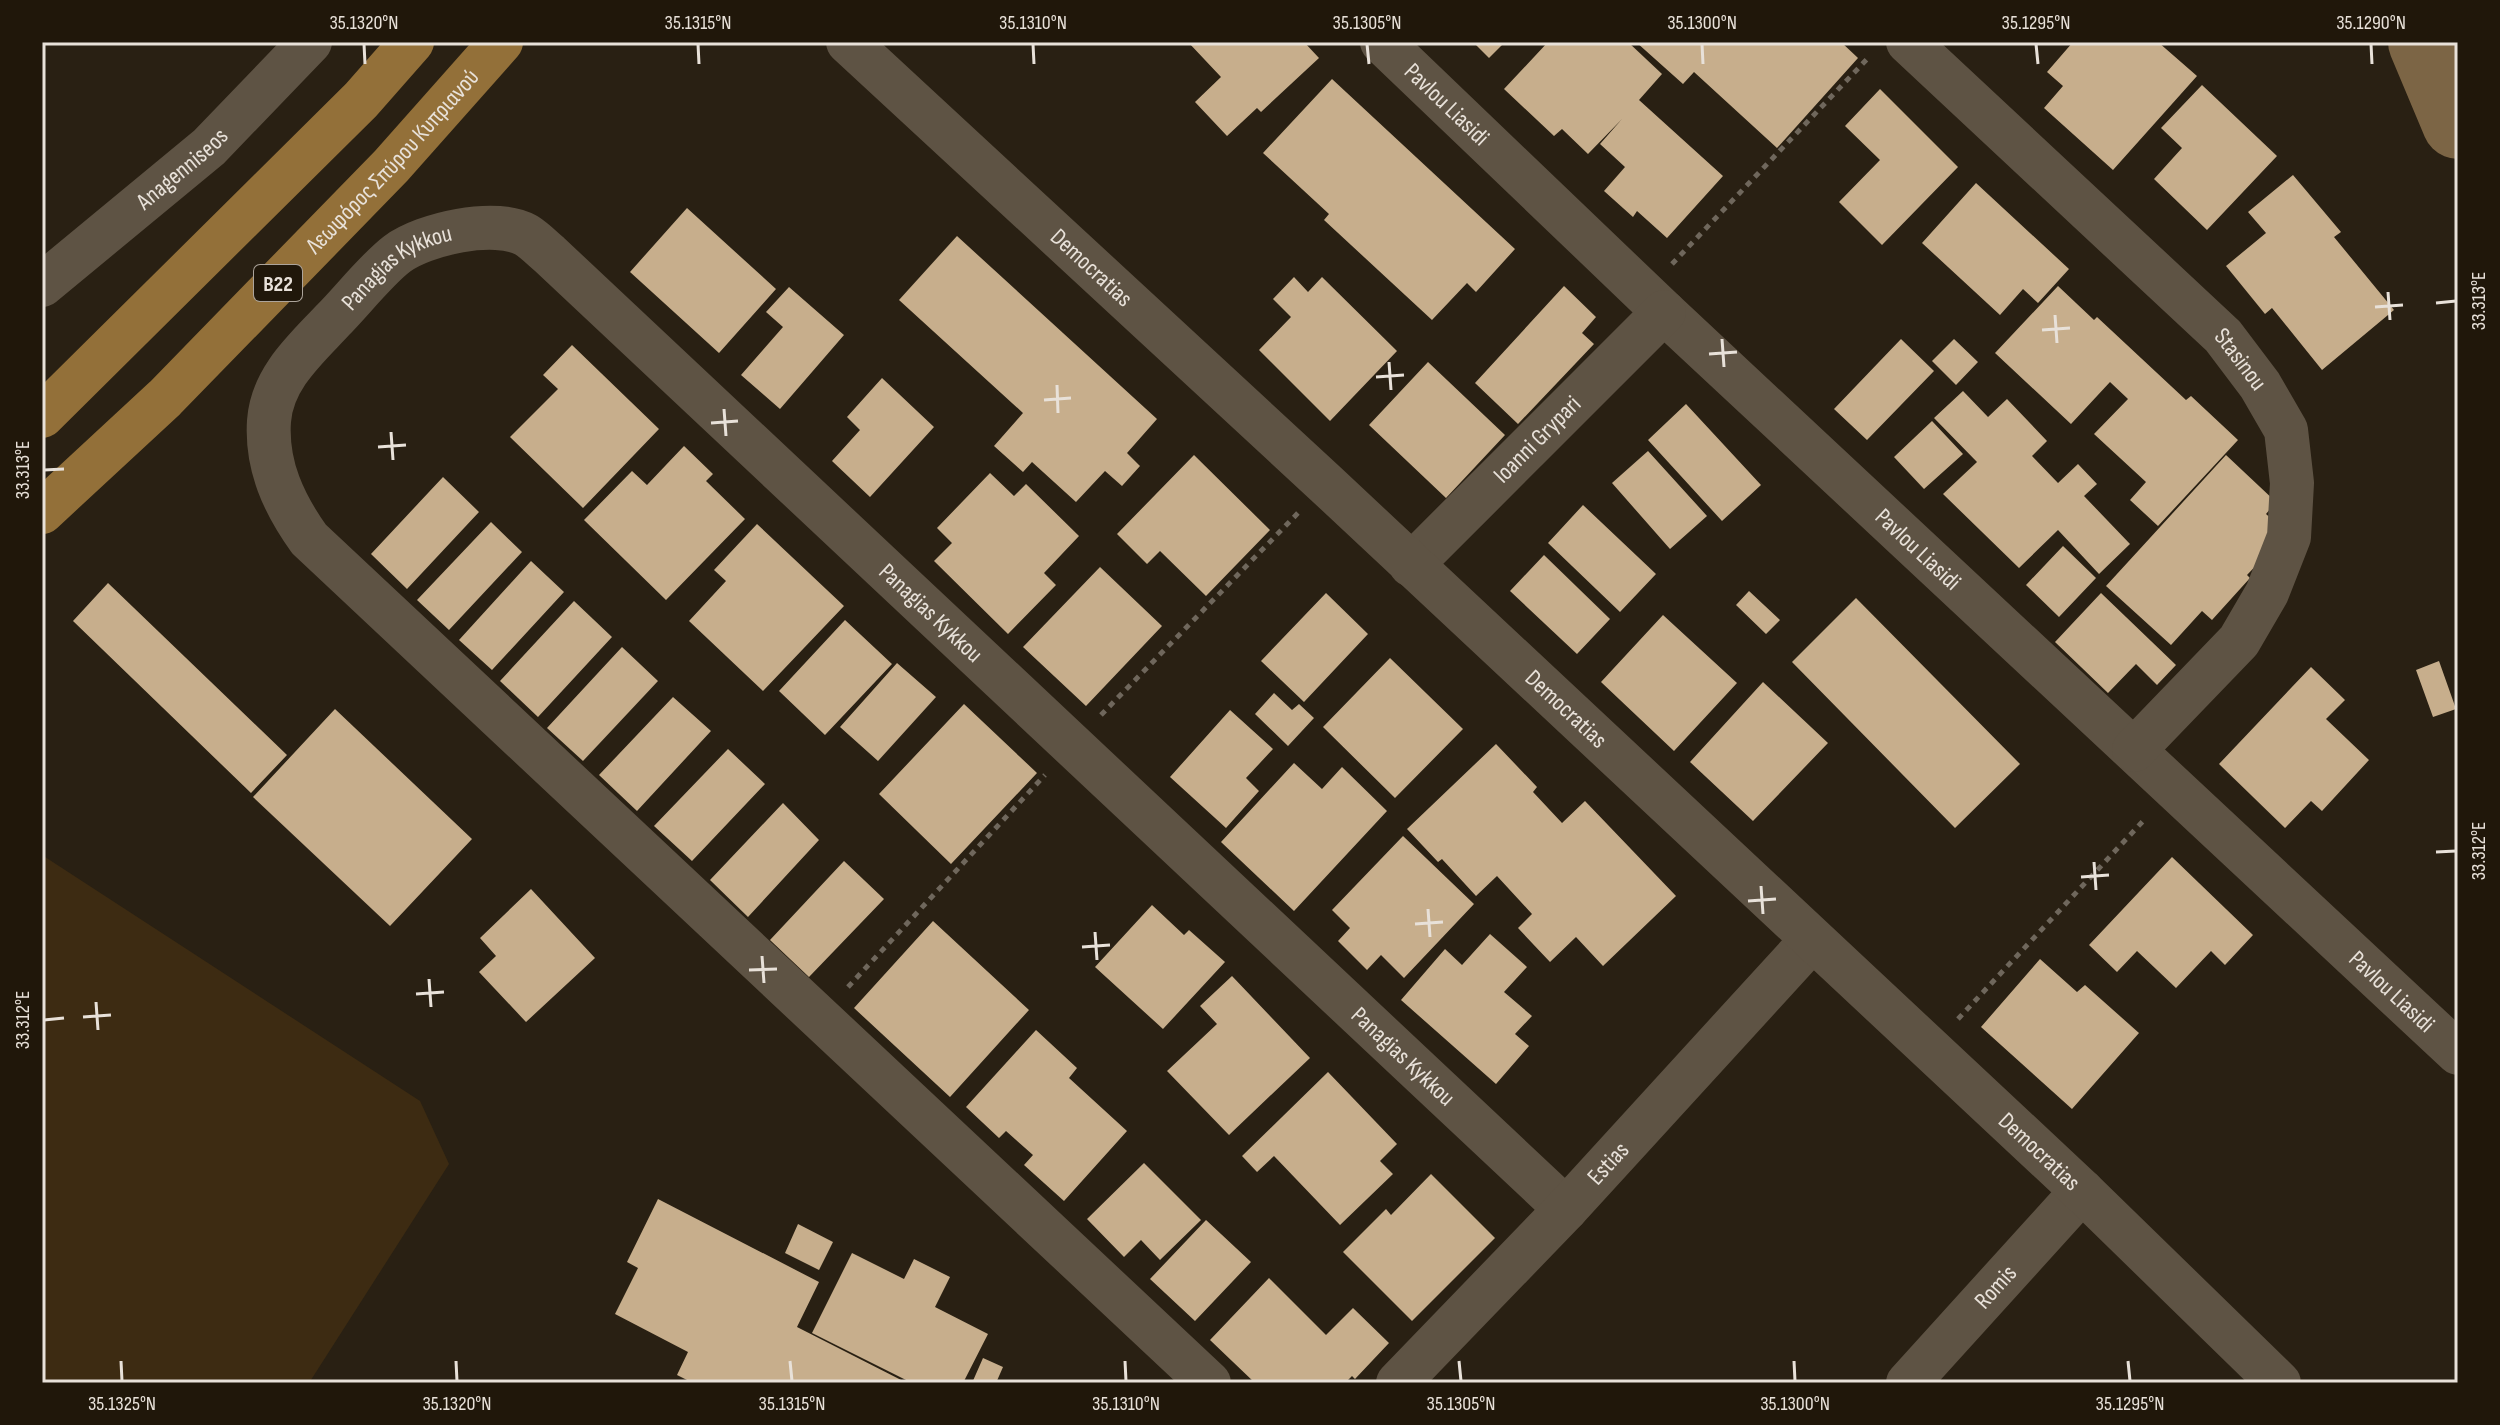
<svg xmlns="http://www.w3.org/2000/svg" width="2500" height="1425" font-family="'Sofia Sans Condensed',sans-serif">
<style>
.park{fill:url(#park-tufts)}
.pitch{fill:#3d2b12}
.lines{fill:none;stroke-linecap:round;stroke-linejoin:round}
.river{stroke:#7c6545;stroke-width:72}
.building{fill:#c7ae8c}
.path{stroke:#6f675c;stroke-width:5;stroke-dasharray:6 6;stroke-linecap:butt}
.minor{stroke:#5e5344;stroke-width:44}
.tertiary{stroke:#5e5344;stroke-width:44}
.primary{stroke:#937039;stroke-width:44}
.ticks{fill:none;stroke:#e8e1d9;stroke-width:3}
.labels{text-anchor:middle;stroke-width:8;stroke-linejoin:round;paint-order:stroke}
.shield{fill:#20170a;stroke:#aca49b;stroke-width:2}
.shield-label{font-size:22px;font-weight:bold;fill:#e8e1d9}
.street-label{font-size:24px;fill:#e8e1d9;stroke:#20170a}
.neatline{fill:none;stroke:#e8e1d9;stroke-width:3}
.ticks-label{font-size:20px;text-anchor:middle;fill:#e8e1d9}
</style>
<defs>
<pattern id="park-tufts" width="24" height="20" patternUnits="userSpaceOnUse" patternTransform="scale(2)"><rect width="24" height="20" fill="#3d2b12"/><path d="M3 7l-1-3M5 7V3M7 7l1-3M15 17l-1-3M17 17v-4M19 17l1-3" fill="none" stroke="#594934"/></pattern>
</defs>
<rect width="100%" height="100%" fill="#292013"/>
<!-- park -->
<path class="park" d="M2432,42H2458V91Z"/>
<!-- pitch -->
<path class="pitch" d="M42,855L420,1101L449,1164L309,1383H42Z"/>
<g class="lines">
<!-- river -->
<path class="river" d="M2424,42L2458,123"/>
</g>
<!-- building -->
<path class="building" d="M1188,42H1304L1319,58L1261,112L1257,108L1227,136L1195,102L1221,77Z
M1473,42H1505L1489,58Z
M1548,42H1628L1662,74L1639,100L1723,176L1667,238L1637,211L1633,217L1604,191L1625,167L1600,144L1622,119L1588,154L1562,129L1554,136L1504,89Z
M1636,42H1841L1858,58L1777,148L1694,72L1683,84Z
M2073,42H2158L2197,76L2113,170L2044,108L2063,86L2047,72Z
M1332,79L1515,249L1476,292L1467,283L1432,320L1324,220L1329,214L1263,153Z
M2202,85L2277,156L2207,230L2154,179L2182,148L2161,128Z
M1880,89L1958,167L1882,245L1839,202L1880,160L1845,126Z
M2293,175L2341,232L2334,237L2394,310L2322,370L2272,308L2265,314L2226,266L2266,233L2248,212Z
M1976,183L2069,269L2038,303L2023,289L2000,315L1922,243Z
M687,208L776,289L719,353L630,272Z
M957,236L1157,419L1127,453L1140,466L1122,486L1105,471L1076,502L1032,462L1023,472L994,446L1023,413L899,300Z
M1294,277L1308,292L1322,277L1397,351L1330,421L1259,350L1291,317L1273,299Z
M1564,286L1596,317L1582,333L1594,344L1518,424L1475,383Z
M2058,286L2094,320L2097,317L2186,400L2191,396L2238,440L2158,526L2130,500L2146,482L2094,434L2128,399L2110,382L2071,424L1995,353Z
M789,287L844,335L780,409L741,375L783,327L766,312Z
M1901,339L1934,371L1867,440L1834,409Z
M1954,339L1978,362L1956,385L1932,361Z
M572,345L659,429L583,508L510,437L558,389L543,375Z
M1428,362L1505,435L1446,498L1369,425Z
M882,378L934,427L870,497L832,461L860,430L847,417Z
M1963,391L1988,417L2007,399L2047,441L2032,456L2058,483L2078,464L2097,484L2084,496L2130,544L2099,574L2058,530L2019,568L1943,494L1977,462L1934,418Z
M1686,404L1761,485L1722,521L1648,440Z
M1932,421L1963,454L1924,489L1894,457Z
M684,446L713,474L706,481L745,519L666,600L584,520L632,471L647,485Z
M1648,451L1707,516L1670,549L1612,483Z
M1194,455L1270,530L1206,596L1160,551L1147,564L1117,534Z
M2226,455L2276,502L2266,514L2287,533L2247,575L2250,578L2212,620L2202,611L2171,645L2106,586Z
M990,473L1014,496L1026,484L1079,536L1044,573L1056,585L1008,634L934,561L952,543L937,528Z
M443,477L479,512L407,589L371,554Z
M1583,505L1656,574L1620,612L1548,543Z
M491,522L522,552L449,630L417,600Z
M757,524L844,606L763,691L689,621L726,581L714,570Z
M2063,546L2096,578L2059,617L2026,585Z
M1544,555L1610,619L1577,654L1510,591Z
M531,561L564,592L492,670L459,640Z
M1100,567L1162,626L1086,706L1023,647Z
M108,583L287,755L251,793L73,621Z
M1749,591L1780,620L1766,634L1736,605Z
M1326,593L1368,634L1304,702L1261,661Z
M2101,593L2176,665L2157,685L2136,664L2108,693L2055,642Z
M1856,598L2020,764L1955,828L1792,662Z
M574,601L612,637L538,717L500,681Z
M1663,615L1737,683L1674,751L1601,682Z
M845,620L892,664L825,735L779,691Z
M622,647L658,681L583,761L547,728Z
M1390,658L1463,729L1395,798L1323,727Z
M2439,661L2456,709L2433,717L2416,670Z
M897,663L936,697L878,761L840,727Z
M2311,667L2345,700L2326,719L2369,760L2322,811L2311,801L2285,828L2219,764Z
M1763,682L1828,743L1753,821L1690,762Z
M1274,693L1292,710L1299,704L1314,718L1288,746L1255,714Z
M673,697L711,731L637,811L599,775Z
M964,704L1037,773L951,864L879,794Z
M335,709L472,839L390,926L253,797Z
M1230,710L1273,749L1246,778L1259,791L1226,828L1170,777Z
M1496,744L1537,787L1533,792L1562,823L1585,801L1676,896L1603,966L1576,937L1550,962L1518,928L1532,914L1497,876L1476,896L1442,859L1438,862L1407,829Z
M728,749L765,784L692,861L654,826Z
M1294,763L1322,789L1342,767L1387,811L1294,911L1221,842Z
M783,803L819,840L748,917L710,880Z
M1403,836L1474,904L1404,978L1381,955L1367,970L1338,941L1350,928L1332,910Z
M2172,857L2253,935L2225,965L2211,951L2176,988L2137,951L2117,972L2089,945Z
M844,861L884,899L809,977L770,940Z
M531,889L595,958L526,1022L479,972L496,956L480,938Z
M1152,905L1184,935L1189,930L1225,962L1163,1029L1095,967Z
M933,921L1029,1010L950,1097L854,1008Z
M1490,934L1527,967L1504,992L1532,1016L1515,1034L1529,1046L1496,1084L1401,1000L1445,949L1462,965Z
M2040,959L2077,992L2085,985L2139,1033L2072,1109L1981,1027Z
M1232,976L1310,1058L1229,1135L1167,1071L1217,1024L1200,1006Z
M1036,1030L1077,1068L1069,1078L1127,1131L1064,1201L1024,1165L1033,1155L1006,1131L999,1138L966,1107Z
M1328,1072L1397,1144L1380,1161L1393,1174L1340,1225L1274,1156L1257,1172L1242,1156Z
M1144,1163L1201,1220L1160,1260L1141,1240L1124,1257L1087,1219Z
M1431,1174L1495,1238L1412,1321L1343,1252L1386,1209L1391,1215Z
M658,1199L819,1282L797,1327L907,1383H693L677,1375L688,1352L615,1314L638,1268L627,1262Z
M1206,1220L1251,1262L1195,1321L1150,1279Z
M798,1224L833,1242L819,1270L785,1253Z
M852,1253L904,1279L914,1259L950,1277L935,1307L988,1334L963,1383H912L812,1333Z
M1269,1278L1326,1335L1353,1308L1389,1343L1355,1379L1352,1376L1345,1383H1255L1210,1340Z
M983,1358L1003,1367L996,1383H972Z"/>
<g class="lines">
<!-- path -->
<path class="path" d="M1672,264L1869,57
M1101,715L1298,513
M848,987L1045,775
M1958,1019L2145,819"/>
<!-- minor -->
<g class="minor">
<path id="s1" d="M1382,42L1664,312L2458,1053"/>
<path id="s2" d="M1908,42L2223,336L2260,385L2286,430L2292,483L2289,537L2267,593L2239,641L2134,750"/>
<path id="s3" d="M42,285L209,147L310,42"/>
<path id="s4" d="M1411,565L1664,312"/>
<path id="s5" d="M1209,1383L309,539C284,504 266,466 269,421C272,378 306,349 333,320C351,302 377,269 397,254C424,234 494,218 526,235C534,240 542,248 549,254L1566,1209"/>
<path id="s6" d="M1398,1383L1566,1209L1812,940"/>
<path id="s7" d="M1908,1383L2082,1191"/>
</g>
<!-- tertiary -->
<path class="tertiary" id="s8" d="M848,42L1326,484L2082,1191L2279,1383"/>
<!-- primary -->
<g class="primary">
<path d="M42,416L361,100L412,42"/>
<path id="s9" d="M42,512L165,398L391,166L501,42"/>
</g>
</g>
<!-- ticks -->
<path class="ticks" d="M364,44L365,64M698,44L699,64M1033,44L1034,64M1367,44L1369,64M1702,44L1703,64M2036,44L2038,64M2371,44L2372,64M2388,292L2390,320M2436,303L2456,301M2375,307L2403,305M2055,315L2057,343M2042,330L2070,328M1722,339L1724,367M1709,354L1737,352M1389,362L1391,390M1376,377L1404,375M1057,385L1058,413M1044,400L1071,398M724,409L726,436M711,423L738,421M391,432L393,460M378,447L406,445M44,470L64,469M2436,852L2456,851M2094,862L2096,890M2081,877L2109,875M1761,886L1763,914M1748,901L1776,899M1428,909L1430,937M1415,924L1443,922M1095,932L1097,960M1082,947L1110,945M762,956L764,983M749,970L777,969M429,979L431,1007M416,994L444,992M96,1002L98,1030M83,1017L111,1015M44,1020L64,1018M121,1361L122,1381M456,1361L457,1381M790,1361L792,1381M1125,1361L1126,1381M1459,1361L1461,1381M1794,1361L1795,1381M2128,1361L2130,1381"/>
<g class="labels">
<!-- shield labels -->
<rect class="shield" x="254" y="265" width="48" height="36" rx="6"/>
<g class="shield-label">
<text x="278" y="291">B22</text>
</g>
<!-- street labels -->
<g class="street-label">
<text dy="8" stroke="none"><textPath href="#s1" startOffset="90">Pavlou Liasidi</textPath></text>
<text dy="8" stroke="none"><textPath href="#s9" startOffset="496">Λεωφόρος Σπύρου Κυπριανού</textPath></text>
<text dy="8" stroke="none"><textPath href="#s3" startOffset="182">Anagenniseos</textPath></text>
<text dy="8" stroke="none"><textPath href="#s8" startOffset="332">Democratias</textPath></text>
<text dy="8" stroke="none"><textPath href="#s5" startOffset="1568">Panagias Kykkou</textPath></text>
<text dy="8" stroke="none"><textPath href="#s2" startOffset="460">Stasinou</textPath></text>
<text dy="8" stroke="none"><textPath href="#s4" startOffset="178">Ioanni Grypari</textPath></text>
<text dy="8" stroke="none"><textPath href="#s1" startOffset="738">Pavlou Liasidi</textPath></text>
<text dy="8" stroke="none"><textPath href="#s5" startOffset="2264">Panagias Kykkou</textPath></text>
<text dy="8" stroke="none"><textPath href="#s8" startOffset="980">Democratias</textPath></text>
<text dy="8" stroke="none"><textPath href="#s1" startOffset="1386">Pavlou Liasidi</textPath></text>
<text dy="8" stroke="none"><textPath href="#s5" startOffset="2912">Panagias Kykkou</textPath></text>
<text dy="8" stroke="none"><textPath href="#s8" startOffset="1628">Democratias</textPath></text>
<text dy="8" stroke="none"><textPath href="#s6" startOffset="304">Estias</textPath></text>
<text dy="8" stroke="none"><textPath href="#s7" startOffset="130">Romis</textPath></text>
</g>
</g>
<!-- border -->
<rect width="2500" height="1425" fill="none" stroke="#20170a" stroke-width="88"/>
<rect x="44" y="44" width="2412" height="1337" class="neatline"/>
<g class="ticks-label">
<text x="364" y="29">35.1320°N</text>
<text x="698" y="29">35.1315°N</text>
<text x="1033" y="29">35.1310°N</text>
<text x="1367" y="29">35.1305°N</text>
<text x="1702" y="29">35.1300°N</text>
<text x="2036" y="29">35.1295°N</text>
<text x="2371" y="29">35.1290°N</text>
<text transform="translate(2478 301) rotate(-90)" y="7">33.313°E</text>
<text transform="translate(22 470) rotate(-90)" y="7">33.313°E</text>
<text transform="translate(2478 851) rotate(-90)" y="7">33.312°E</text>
<text transform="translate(22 1020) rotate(-90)" y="7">33.312°E</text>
<text x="122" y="1410">35.1325°N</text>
<text x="457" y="1410">35.1320°N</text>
<text x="792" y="1410">35.1315°N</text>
<text x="1126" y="1410">35.1310°N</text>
<text x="1461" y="1410">35.1305°N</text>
<text x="1795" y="1410">35.1300°N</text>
<text x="2130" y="1410">35.1295°N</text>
</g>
</svg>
